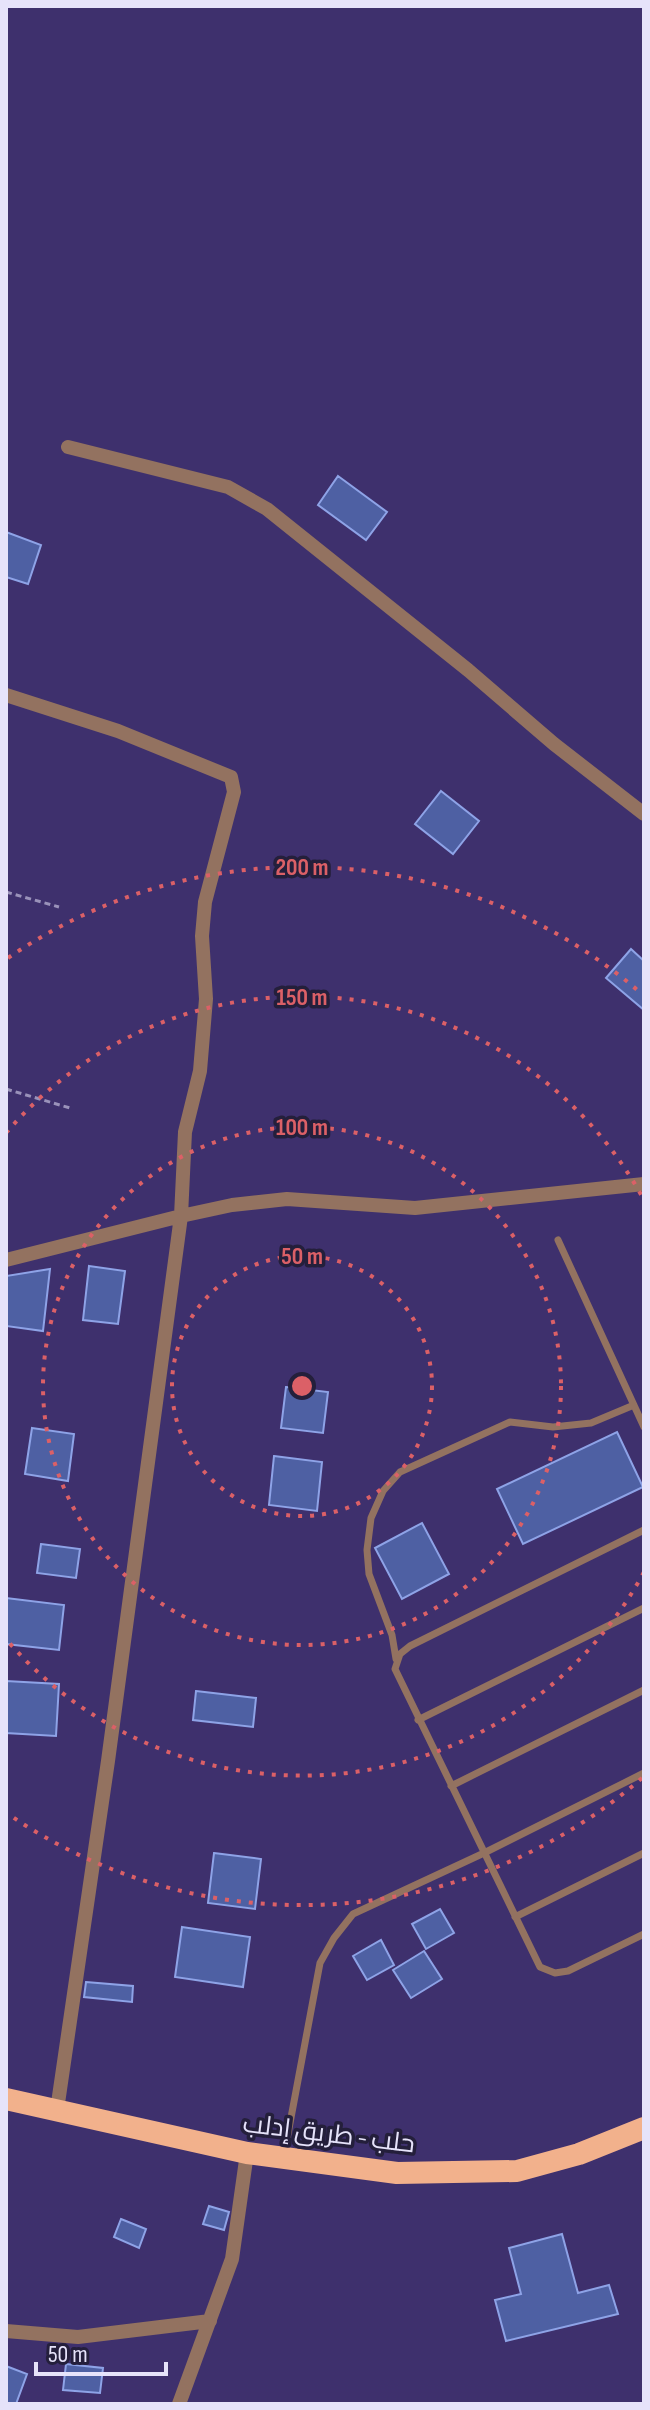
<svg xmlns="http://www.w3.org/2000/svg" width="650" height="2410" font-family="'Sofia Sans Condensed',Cairo,sans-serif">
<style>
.building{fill:#4e60a3;stroke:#8ea3e7;stroke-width:2}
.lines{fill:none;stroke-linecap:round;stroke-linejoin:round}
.path{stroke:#9a92ba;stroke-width:3;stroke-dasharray:6 4;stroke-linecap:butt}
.service{stroke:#937260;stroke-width:7}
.minor{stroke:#937260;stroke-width:14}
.trunk{stroke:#f2b18c;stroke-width:22}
.ring{fill:none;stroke:#db6067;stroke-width:4;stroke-dasharray:4 8}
.labels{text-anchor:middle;stroke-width:7;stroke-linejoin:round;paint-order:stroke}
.street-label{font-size:26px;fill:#e6e3fa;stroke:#241f3b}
.centre{fill:#db6067;stroke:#241f3b;stroke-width:4}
.ring-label{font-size:24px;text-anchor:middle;font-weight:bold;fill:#db6067;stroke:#241f3b;stroke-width:7;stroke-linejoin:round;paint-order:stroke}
</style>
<rect width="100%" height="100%" fill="#3e306d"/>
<!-- building -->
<path class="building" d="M338,476L387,512L366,540L318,505Z
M6,532L41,545L28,584L6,577Z
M441,791L479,821L453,854L415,824Z
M631,949L644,961V1010L606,978Z
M89,1266L125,1271L118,1324L83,1320Z
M50,1269L43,1331L6,1326V1276Z
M286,1387L328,1392L323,1433L281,1428Z
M32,1428L74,1434L68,1481L25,1474Z
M617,1432L643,1487L523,1544L497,1489Z
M274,1456L322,1462L317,1511L269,1505Z
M422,1523L449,1574L402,1599L375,1548Z
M41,1544L80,1549L76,1578L37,1573Z
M6,1598L64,1605L59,1650L6,1644Z
M6,1681L59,1684L56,1736L6,1733Z
M196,1691L256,1698L253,1727L193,1720Z
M214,1853L261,1859L255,1909L208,1903Z
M440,1909L454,1933L426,1949L412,1924Z
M182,1927L250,1937L243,1987L175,1977Z
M381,1940L394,1965L367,1980L353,1956Z
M424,1951L442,1979L411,1998L393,1970Z
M86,1982L133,1986L132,2002L84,1997Z
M209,2206L229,2212L224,2230L203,2224Z
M121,2219L146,2229L139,2248L114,2237Z
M562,2234L578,2293L609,2285L618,2314L506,2341L495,2300L521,2294L509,2248Z
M66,2364L103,2368L100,2393L63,2390Z
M6,2366L27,2374L16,2404H6Z"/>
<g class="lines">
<!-- path -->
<path class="path" d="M6,892L59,907
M6,1089L70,1108"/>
<!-- service -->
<path class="service" d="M558,1240L644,1427
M644,1530L410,1646L400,1654L395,1669L540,1967L555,1973L568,1971L644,1934
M396,1659L392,1635L369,1574L367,1550L371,1518L383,1491L400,1472L510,1422L553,1427L591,1423L634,1405
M418,1720L644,1608
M451,1786L644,1690
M515,1917L644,1853
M284,2155L320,1963L334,1938L353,1914L484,1853L644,1773"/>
<!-- minor -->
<path class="minor" d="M68,447L228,487L267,509L468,670L554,744L644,814
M6,695L118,731L231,777L234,792L205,902L202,936L206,999L200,1071L185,1132L181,1216L108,1761L57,2110
M6,1260L181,1216L232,1205L287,1199L415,1208L644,1184
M6,2331L78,2337L210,2321
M179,2404L232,2259L247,2153"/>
<!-- trunk -->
<path class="trunk" d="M6,2099L247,2153L397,2173L517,2171L579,2154L644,2128"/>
</g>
<!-- distance rings -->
<g class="ring">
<circle cx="302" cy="1386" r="130"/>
<circle cx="302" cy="1386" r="259"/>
<path d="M644 1572A389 389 0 0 1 6 1639M6 1133A389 389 0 0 1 644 1200"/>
<path d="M642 1778A519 519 0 0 1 8 1814M8 958A519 519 0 0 1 642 994"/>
</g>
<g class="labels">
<!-- street labels -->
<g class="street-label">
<text transform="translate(329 2133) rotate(7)" y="9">حلب - طريق إدلب</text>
</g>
</g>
<circle cx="302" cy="1386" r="12" class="centre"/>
<g class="ring-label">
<text x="302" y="875">200 m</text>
<text x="302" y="1005">150 m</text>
<text x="302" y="1135">100 m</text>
<text x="302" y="1264">50 m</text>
</g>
<!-- border -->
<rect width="650" height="2410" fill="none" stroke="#e6e3fa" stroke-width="16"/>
<!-- scale -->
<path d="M36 2362v12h130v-12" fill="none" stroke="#e6e3fa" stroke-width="4"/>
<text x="48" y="2362" font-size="24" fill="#e6e3fa" stroke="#241f3b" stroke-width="6" paint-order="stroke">50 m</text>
</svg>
